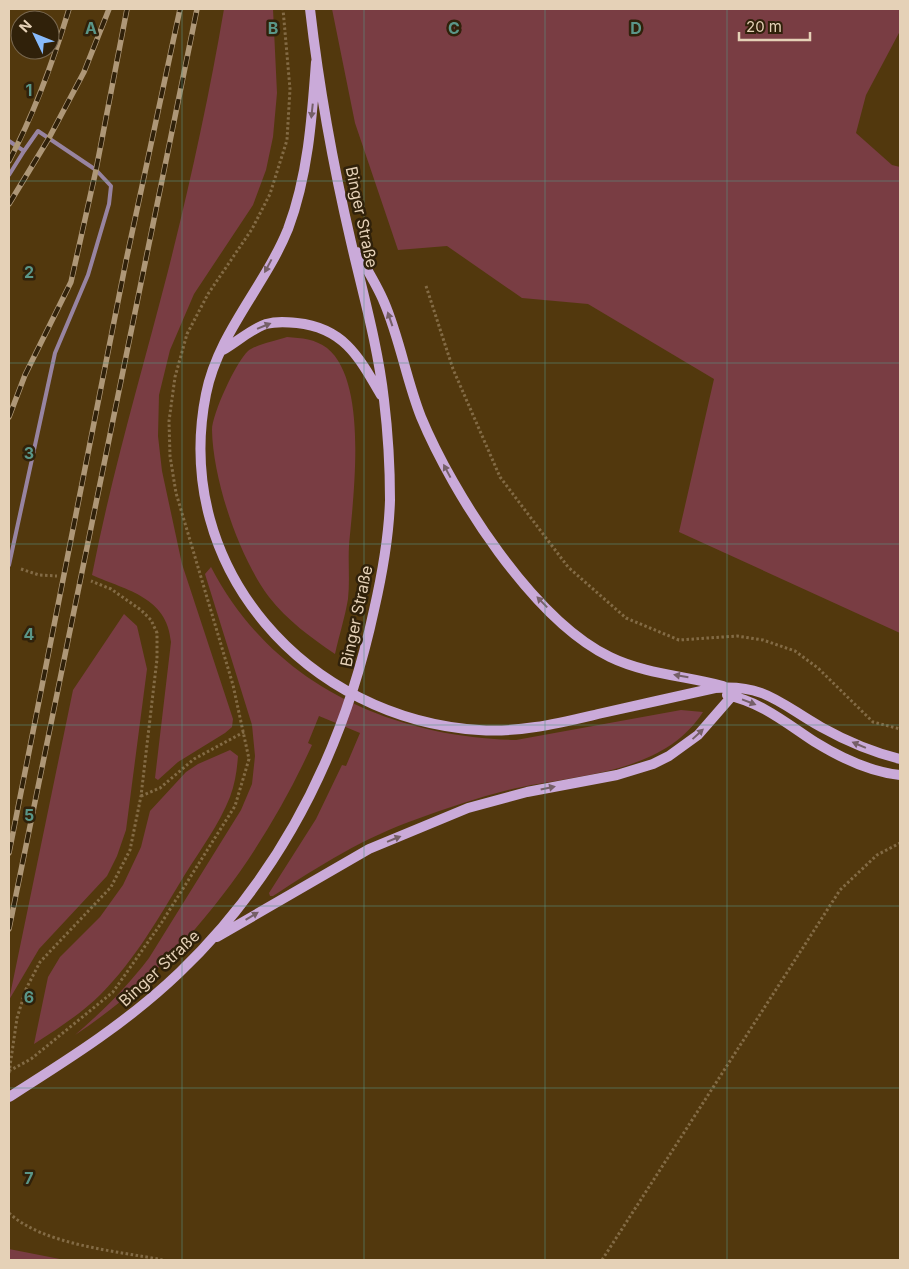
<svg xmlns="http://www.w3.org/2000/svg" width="909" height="1269" font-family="Inter,sans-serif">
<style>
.green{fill:#793d43}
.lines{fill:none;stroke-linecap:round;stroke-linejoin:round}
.path{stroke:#836b45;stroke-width:3;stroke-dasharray:2.5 2.5;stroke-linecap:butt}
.lane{stroke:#9884a1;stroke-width:4}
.secondary{stroke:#caaad9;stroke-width:10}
.rail-casing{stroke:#ae9777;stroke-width:5.5}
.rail{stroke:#30210a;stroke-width:4;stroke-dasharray:11;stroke-linecap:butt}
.oneway{fill:#755f67}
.grid{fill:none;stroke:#5a9688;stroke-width:1;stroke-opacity:0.55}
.labels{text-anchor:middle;stroke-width:5;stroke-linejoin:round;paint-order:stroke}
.street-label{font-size:16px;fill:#e5d1b7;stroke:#30210a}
.grid-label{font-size:16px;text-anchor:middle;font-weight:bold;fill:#5a9688;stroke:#30210a;stroke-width:5;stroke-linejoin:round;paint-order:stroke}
</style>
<rect width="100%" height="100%" fill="#52380d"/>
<!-- green -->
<path class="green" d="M224,9H273L277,93L273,137L266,170L253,205L194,294L170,350L159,395L158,436L162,471L182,564L233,719L232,727L225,733L178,762L158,780L155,778L171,642C167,597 128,591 92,575C112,472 142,372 168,271C190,184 209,97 224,9Z
M332,9H900V31L866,95L856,133L892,165L900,167V633L679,532L714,379L588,304L522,298L447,246L398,250L355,123Z
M287,337C302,338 315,339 327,348C369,382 353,498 349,546C348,563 350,581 348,599C345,617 339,636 335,654C310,637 288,621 269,597C239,557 213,480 212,430C212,414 236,362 248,351C255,345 278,340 287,337Z
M211,567C271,683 389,737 516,740L681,710L703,712C662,776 574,774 508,790C477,798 446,808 417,819C365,837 319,866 273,896H270L269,893L316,819L342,765L346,766L360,733L319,716L308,743L312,745C260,859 181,965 75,1035C103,1011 127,987 149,958L241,810L252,784L255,756L252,725L205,574Z
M124,614L137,626L147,669L126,830L117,856L107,876L39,949L9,1000L73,690Z
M230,750L238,756C237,770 235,784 230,797C219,825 200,850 184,876C159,917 135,960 101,994C81,1014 57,1029 34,1044L48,977L60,957L100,917L123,885L141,847L150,811L186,772L198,764Z
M9,1249L65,1260H9Z"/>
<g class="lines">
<!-- path -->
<path class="path" d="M426,286L453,369L500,477L568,567L626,618L679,640L737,636L763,640L795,651L818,668L873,722L900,729
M21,569L39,575L57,576
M141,796L160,788L194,759L244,732
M9,1071L31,1059L113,992L162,922L235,806L249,759L233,685L176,493L170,456L169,421L175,377L187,334L208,294L252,229L270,194L287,140L290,89L283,9
M9,1073L17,1018L26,989L40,962L111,887L130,850L141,796L157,659V633L151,620L141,610L111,589L91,581
M9,1213C43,1245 117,1251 163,1260
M602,1260L840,890L877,855L900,843"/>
<!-- lane -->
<path class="lane" d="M9,141L24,151L9,175
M9,565L55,353L88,275L109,204L111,186L96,170L38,131L24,151"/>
<!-- secondary -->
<path class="secondary" d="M316,62C312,118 308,176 288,229C265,286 218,333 206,394C171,569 308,719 479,730C519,733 559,723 598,714C637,705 676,697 715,688C766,684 780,704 821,727C846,741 872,752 900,759
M357,252C366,268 377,285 384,302C400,339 406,379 421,417C453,494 533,620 610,657C645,674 686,676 723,686
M223,350C237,342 251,329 266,324C277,321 287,322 297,323C344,328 359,357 381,395
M727,695C761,702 786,723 815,742C841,758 870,772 900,775
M217,937L369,849L468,808L527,792L617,775L653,764L669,756L698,735L732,696
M9,1097C69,1059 128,1022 180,972C283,873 344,749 374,610C382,575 389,536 390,500C390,466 388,433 384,400C378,346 363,294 351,242C333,165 319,87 310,9"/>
<!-- rail casing -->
<g class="rail-casing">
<path id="rail" d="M9,161C35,112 53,62 69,9
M9,204L49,138L84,72L109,9
M9,417L25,375L71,282L96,170L127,9
M9,853L126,261L180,9
M9,929L197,9"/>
</g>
<!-- rail -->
<use href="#rail" class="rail"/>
</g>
<!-- one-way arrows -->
<defs><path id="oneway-solid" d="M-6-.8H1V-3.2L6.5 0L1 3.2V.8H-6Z" transform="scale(1.25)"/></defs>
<g class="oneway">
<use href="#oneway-solid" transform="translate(312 111) rotate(96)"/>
<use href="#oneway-solid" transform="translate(268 266) rotate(118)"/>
<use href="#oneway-solid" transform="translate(390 319) rotate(-109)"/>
<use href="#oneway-solid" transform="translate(264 326) rotate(-22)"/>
<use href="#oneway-solid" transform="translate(447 471) rotate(-118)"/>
<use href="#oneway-solid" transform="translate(542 602) rotate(-134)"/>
<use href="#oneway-solid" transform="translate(681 676) rotate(-170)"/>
<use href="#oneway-solid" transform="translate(749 702) rotate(21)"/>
<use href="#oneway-solid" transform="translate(698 734) rotate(-43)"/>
<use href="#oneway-solid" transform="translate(859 745) rotate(-157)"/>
<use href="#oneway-solid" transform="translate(548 788) rotate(-12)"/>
<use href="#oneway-solid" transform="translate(394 839) rotate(-22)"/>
<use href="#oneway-solid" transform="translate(252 916) rotate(-31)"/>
</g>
<!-- grid -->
<path class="grid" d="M182,9V1260M364,9V1260M545,9V1260M727,9V1260M9,181H900M9,363H900M9,544H900M9,725H900M9,906H900M9,1088H900"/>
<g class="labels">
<!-- street labels -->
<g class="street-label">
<text transform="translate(362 217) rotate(78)" y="6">Binger Straße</text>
<text transform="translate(356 616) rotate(-78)" y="6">Binger Straße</text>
<text transform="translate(159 968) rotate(-43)" y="6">Binger Straße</text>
</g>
</g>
<g class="grid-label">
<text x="91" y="34">A</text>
<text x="273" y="34">B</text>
<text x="454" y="34">C</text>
<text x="636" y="34">D</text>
<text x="29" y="96">1</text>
<text x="29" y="278">2</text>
<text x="29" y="459">3</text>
<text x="29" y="640">4</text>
<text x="29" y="821">5</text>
<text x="29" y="1003">6</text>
<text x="29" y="1184">7</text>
</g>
<!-- border -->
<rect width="909" height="1269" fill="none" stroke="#e5d1b7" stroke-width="20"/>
<!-- north arrow -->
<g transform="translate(35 35) rotate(313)"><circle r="24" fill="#30210a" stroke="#78674f"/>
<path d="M0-4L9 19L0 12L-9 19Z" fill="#88bbfc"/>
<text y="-8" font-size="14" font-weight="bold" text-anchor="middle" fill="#e5d1b7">N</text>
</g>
<!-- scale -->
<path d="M739 32v8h71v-8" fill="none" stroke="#e5d1b7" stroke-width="2.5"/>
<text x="746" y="32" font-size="15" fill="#e5d1b7" stroke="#30210a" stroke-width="4" paint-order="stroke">20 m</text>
</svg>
